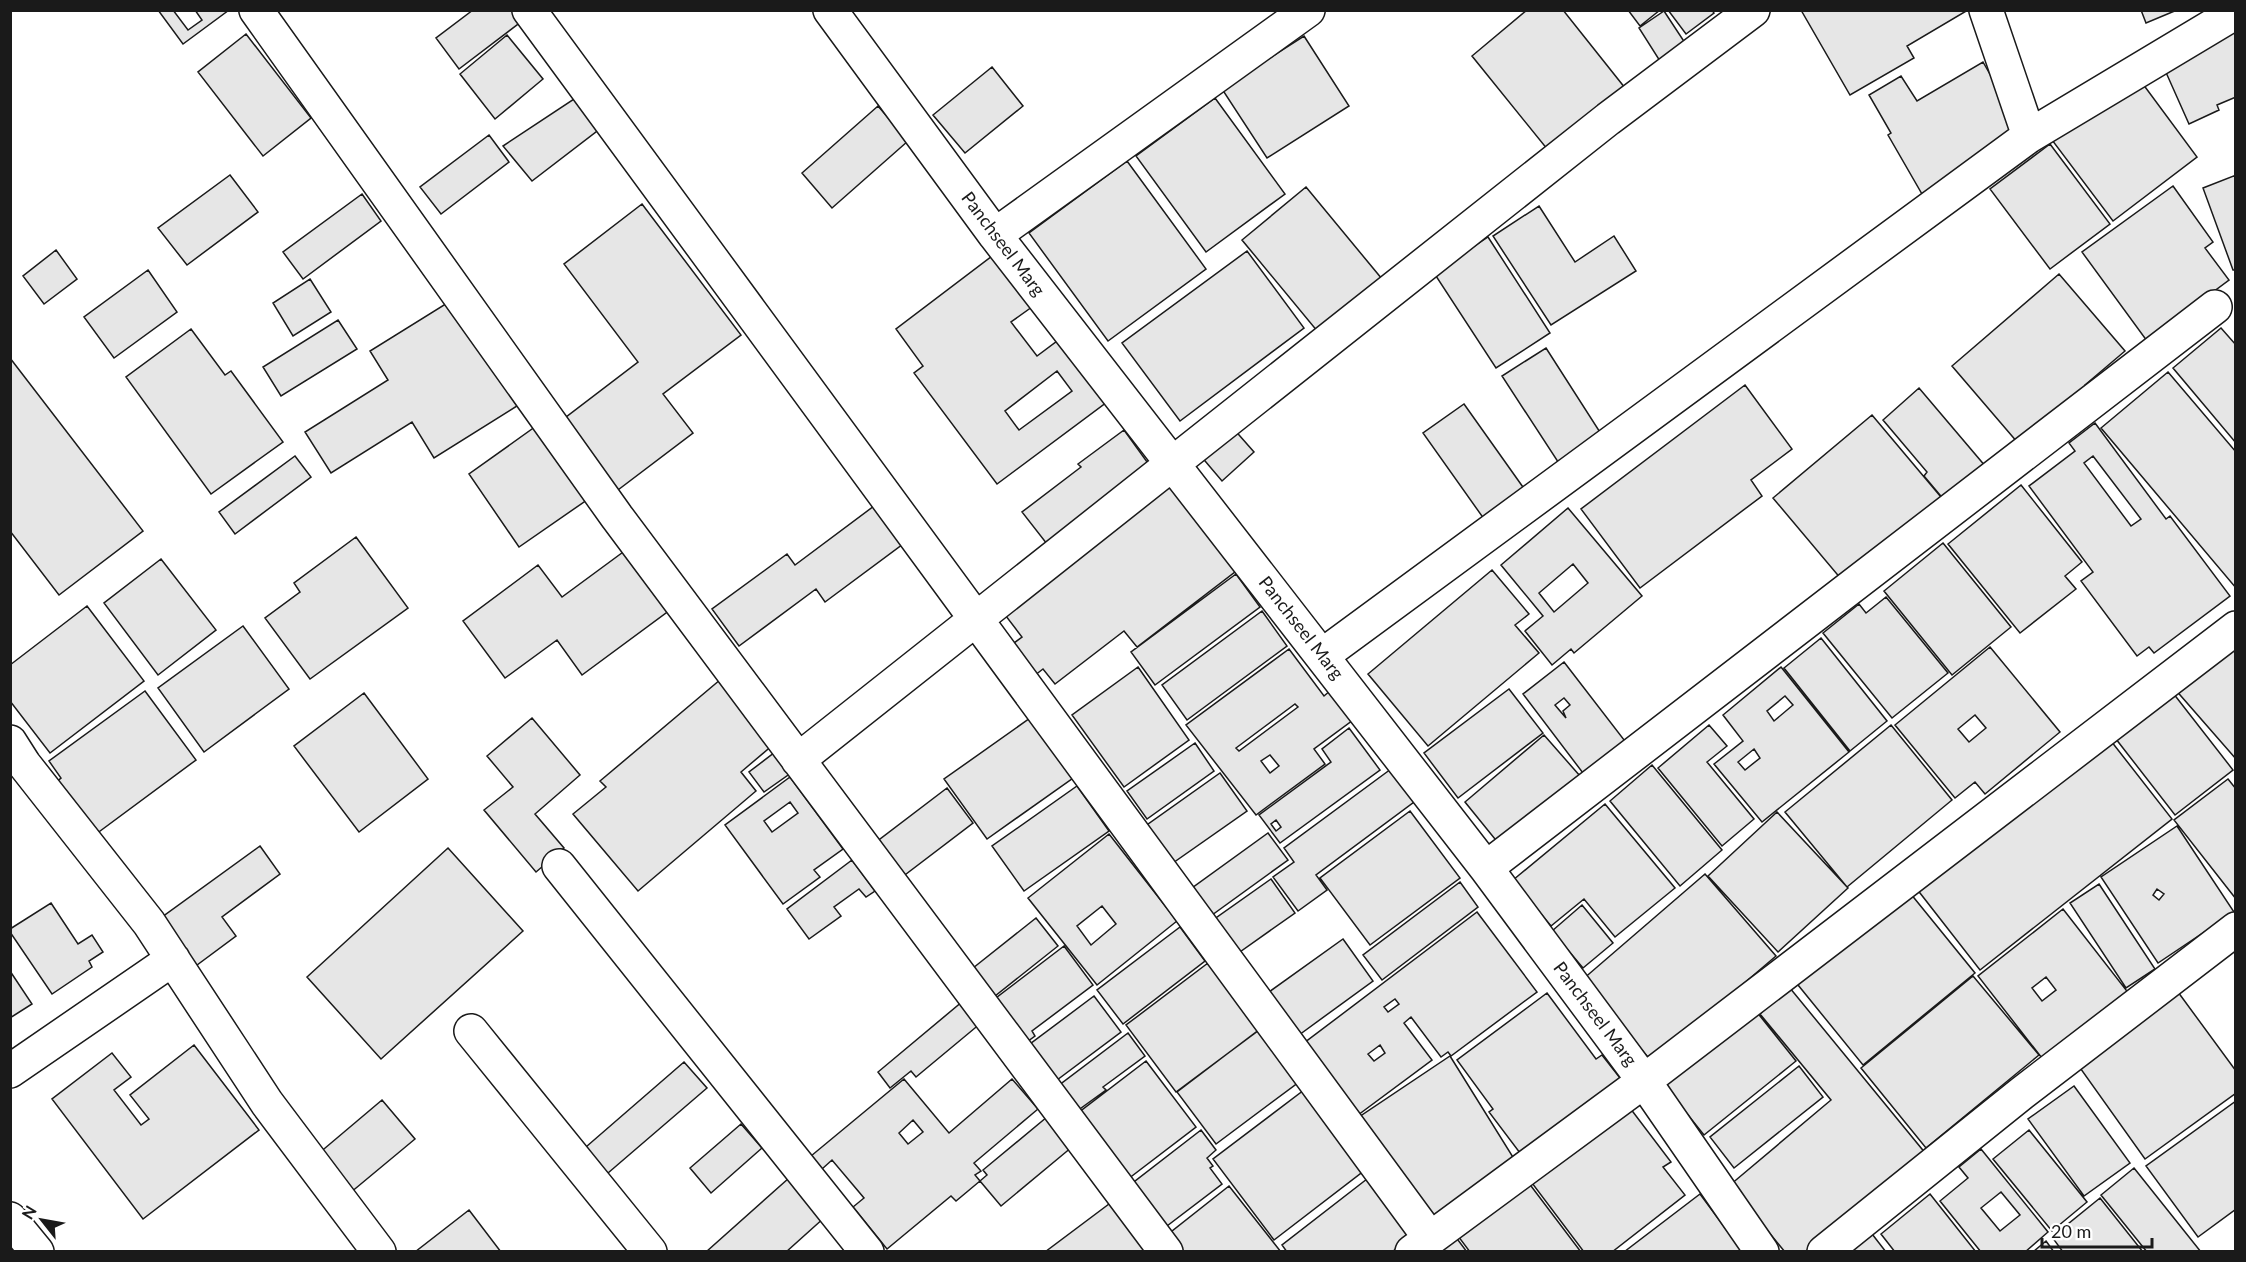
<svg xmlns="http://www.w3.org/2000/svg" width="2246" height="1262" font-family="Lato,sans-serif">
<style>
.building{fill:#e6e6e6;stroke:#1a1a1a;stroke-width:1.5;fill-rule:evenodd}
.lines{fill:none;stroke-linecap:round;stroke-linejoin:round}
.minor-casing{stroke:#1a1a1a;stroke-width:36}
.minor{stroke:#fff;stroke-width:33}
.labels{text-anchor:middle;stroke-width:4.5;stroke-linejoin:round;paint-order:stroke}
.street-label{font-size:18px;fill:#1a1a1a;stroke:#fff}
</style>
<rect width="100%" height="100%" fill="#fff"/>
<!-- building -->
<path class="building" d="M158,10H173L188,30L202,20L195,10H229L183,44Z
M473,10H527L530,15L459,69L436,38Z
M1527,10H1563L1629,93L1552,155L1472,56Z
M1628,10H1660L1640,26Z
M1668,10H1712L1714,13L1686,34Z
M1801,10H1968L1907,46L1914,58L1850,95Z
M2141,10H2177L2146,23Z
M1664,11L1691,52L1665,69L1639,28Z
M2236,25V97L2217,105L2219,110L2189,124L2160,59Z
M246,34L311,118L263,156L198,72Z
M507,35L543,79L495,119L460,74Z
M1304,36L1349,106L1267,158L1222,89Z
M1983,62L2024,134L1922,194L1888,135L1891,133L1869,95L1901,76L1917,101Z
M992,67L1023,106L965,153L933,115Z
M2137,76L2197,157L2113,221L2052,140Z
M577,97L601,128L532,181L503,146Z
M1215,98L1285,194L1206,252L1136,156Z
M878,106L908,141L832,208L802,173Z
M489,135L509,162L441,214L420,187Z
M2050,144L2110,224L2050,269L1990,189Z
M1127,161L1206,269L1108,341L1029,233Z
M230,175L258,212L187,265L158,228Z
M2236,175V270H2233L2203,188Z
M2173,186L2213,242L2205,248L2229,280L2147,341L2082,252Z
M1306,187L1382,279L1318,332L1242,240Z
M362,194L381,221L303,279L283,252Z
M642,204L741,335L663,394L693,433L610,496L557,424L638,362L564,264Z
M1539,206L1575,262L1614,236L1636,271L1551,325L1493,236Z
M1488,237L1550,333L1496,368L1434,273Z
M56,250L77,279L44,304L23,276Z
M1000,250L1111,399L997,484L914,373L923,366L896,329ZM1032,307L1057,341L1037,356L1011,322ZM1057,371L1072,391L1019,430L1005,411Z
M1247,251L1304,328L1180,421L1122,343Z
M148,270L177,312L114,358L84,317Z
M2059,274L2125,351L2085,385L2094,394L2018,443L1952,366Z
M310,279L331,312L293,336L273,303Z
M452,300L517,406L434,458L412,422L331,473L305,432L388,380L370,351Z
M338,320L357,349L281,396L263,367Z
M2221,328L2236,345V443L2173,368Z
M191,329L225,375L231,371L283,442L211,494L126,377Z
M1546,348L1605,440L1562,468L1502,376Z
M10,358L143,531L59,595L10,531Z
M2168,372L2236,452V588L2101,428Z
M1745,385L1792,449L1751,480L1762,496L1640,588L1581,509Z
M1919,388L1986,467L1945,501L1924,476L1927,472L1883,420Z
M1464,404L1530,497L1489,526L1423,433Z
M1872,415L1946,503L1847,586L1773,498Z
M546,419L597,493L519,547L469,474Z
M2095,423L2166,519L2170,516L2230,596L2154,653L2149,647L2137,656L2081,581L2093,572L2029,486L2075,451L2069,443ZM2093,456L2141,519L2131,526L2084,463Z
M1232,427L1254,452L1222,481L1200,455Z
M1124,430L1150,466L1047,544L1022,512L1081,467L1078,464Z
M295,456L311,477L235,534L219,512Z
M1173,472L1244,565L1137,647L1124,631L1055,684L1043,669L1030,679L1006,649L1022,637L999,607Z
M2021,485L2082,562L2065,576L2076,589L2020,633L1948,544Z
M874,506L903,544L825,602L816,589L739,646L712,609L787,554L795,565Z
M1568,508L1642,596L1574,653L1571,649L1552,665L1525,631L1543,616L1501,565ZM1573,564L1588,583L1554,612L1539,593Z
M356,537L408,608L310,679L265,618L300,592L294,583Z
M1943,543L2011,627L1952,675L1884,591Z
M630,547L674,607L582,675L557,640L505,678L463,621L538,565L562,597Z
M161,559L216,630L158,675L104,603Z
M1492,570L1529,614L1515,625L1539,653L1428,746L1368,674Z
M1236,574L1260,607L1155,685L1131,652Z
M1886,597L1948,673L1892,718L1823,633L1859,604L1866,613Z
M87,606L144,681L50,753L10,701V665Z
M1262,611L1287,646L1187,720L1162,685Z
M243,626L289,689L204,752L158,688Z
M2236,635V759L2174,688Z
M1821,638L1887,721L1850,751L1784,668Z
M1990,647L2060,732L1985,794L1975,782L1955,798L1895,725ZM1975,715L1986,728L1969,742L1958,729Z
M1289,649L1324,696L1331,690L1353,720L1314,749L1325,764L1256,815L1186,725ZM1295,704L1298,707L1239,751L1236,748ZM1270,755L1279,766L1270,773L1261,761Z
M1564,662L1628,745L1586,777L1523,694ZM1564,698L1570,705L1563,711L1566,718L1555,705Z
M1138,667L1189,740L1124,787L1072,715Z
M1781,667L1849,752L1762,822L1714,764L1743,741L1723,715ZM1785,696L1793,705L1774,721L1767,711ZM1754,749L1760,758L1745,770L1738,762Z
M727,674L781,738L741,772L756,791L638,891L573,814L606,787L600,781Z
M2166,684L2233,770L2175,815L2109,730Z
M1509,689L1543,733L1458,798L1424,753Z
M145,691L196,760L92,837L54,784L61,778L49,761Z
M364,693L428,779L359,832L294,746Z
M1040,711L1083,771L987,839L944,779Z
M532,718L580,775L535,814L564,848L536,872L484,810L513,787L487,756Z
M1709,725L1727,746L1707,762L1754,819L1722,846L1658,768Z
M1891,725L1952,800L1847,887L1785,812Z
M1349,728L1380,770L1280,843L1259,815L1331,762L1322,749ZM1276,820L1281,827L1276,831L1271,824Z
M2104,732L2172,819L1980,970L1913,884Z
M1544,735L1580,776L1499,844L1465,802Z
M1195,743L1214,771L1147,819L1127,791Z
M783,746L798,768L764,792L749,772Z
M1652,765L1722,850L1680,886L1610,801Z
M1391,769L1414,802L1316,875L1327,890L1298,911L1273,877L1294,862L1284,848Z
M1220,773L1247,811L1170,865L1144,827Z
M790,777L843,849L814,870L820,877L783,904L725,825ZM790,802L798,813L772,832L764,821Z
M2228,779L2236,789V899L2174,820Z
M1077,786L1109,831L1024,891L992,846Z
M947,788L973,823L893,884L867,849Z
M1605,804L1675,888L1615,937L1584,899L1551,926L1513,880Z
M1410,811L1460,878L1370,945L1320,878Z
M1777,812L1848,888L1778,952L1708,876Z
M2177,826L2234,912L2158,963L2101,877ZM2157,889L2164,894L2159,900L2153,895Z
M1268,833L1288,860L1212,915L1192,888Z
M1109,834L1177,921L1097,985L1028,898ZM1102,906L1116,924L1091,945L1077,926Z
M260,846L280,874L222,917L236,936L193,968L158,920Z
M448,848L523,931L381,1059L307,977Z
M852,860L875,891L866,897L859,889L834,907L841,916L809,939L787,909Z
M1705,874L1776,956L1652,1062L1582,980Z
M1271,879L1295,913L1237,954L1213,920Z
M1460,882L1478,907L1382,980L1363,955Z
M2099,884L2155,969L2126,988L2070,903Z
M1906,888L1975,973L1863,1065L1794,980Z
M51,903L78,944L92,935L103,952L89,961L92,967L52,994L10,932V929Z
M1582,905L1613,943L1583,968L1552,931Z
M2063,909L2130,995L2045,1062L1978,976ZM2046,977L2056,990L2042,1001L2032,988Z
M1477,912L1537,992L1451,1056L1448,1052L1441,1057L1411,1017L1404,1023L1432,1060L1358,1115L1304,1043ZM1395,999L1399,1004L1388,1012L1384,1007ZM1380,1045L1385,1053L1374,1061L1368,1054Z
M1036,918L1058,946L990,1000L968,972Z
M1180,927L1205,961L1123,1024L1097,990Z
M1343,939L1373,981L1299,1035L1269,992Z
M1064,946L1093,985L1032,1031L1035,1036L1024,1044L992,1001Z
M1208,963L1259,1030L1176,1092L1126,1025Z
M10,971L32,1004L10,1018Z
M1973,976L2039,1055L1926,1148L1861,1068Z
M1785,982L1926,1154L1809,1252H1785L1730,1185L1831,1100L1760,1014L1763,1011L1758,1005Z
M2178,992L2236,1071V1093L2145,1159L2078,1065Z
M1547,993L1596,1059L1602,1055L1620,1078L1520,1153L1489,1112L1493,1109L1457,1060Z
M969,996L987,1018L916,1077L911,1071L890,1088L878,1072Z
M1094,996L1121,1032L1053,1083L1026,1047Z
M1756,1011L1796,1061L1704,1135L1664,1085Z
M1260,1029L1299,1082L1216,1144L1177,1092Z
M1128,1033L1145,1056L1103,1087L1106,1090L1077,1111L1058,1086Z
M194,1045L259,1130L143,1219L52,1099L112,1053L131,1077L114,1090L141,1125L149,1119L130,1095Z
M1450,1056L1516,1162L1425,1223L1356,1119Z
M1146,1061L1196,1127L1128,1179L1078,1113Z
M684,1062L707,1088L601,1179L579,1153Z
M1799,1066L1823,1097L1734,1168L1710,1137Z
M904,1079L949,1133L1012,1079L1038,1109L974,1163L981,1171L975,1175L980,1181L956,1201L951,1196L887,1249L853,1207L864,1198L832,1160L822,1169L811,1156Z
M2074,1086L2130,1163L2084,1196L2028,1119Z
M1304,1090L1365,1170L1274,1240L1213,1159Z
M382,1100L415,1139L350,1193L318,1154Z
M2236,1101V1209L2198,1237L2146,1166Z
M1630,1108L1671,1162L1663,1167L1685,1195L1612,1252H1584L1532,1183Z
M1047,1117L1072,1147L1001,1206L980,1181L987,1175L983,1170Z
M913,1120L923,1132L908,1144L899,1133Z
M741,1124L762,1148L711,1193L690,1168Z
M1201,1130L1216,1150L1207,1158L1213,1166L1210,1168L1222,1184L1163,1229L1130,1185Z
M2029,1130L2087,1202L2052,1231L1993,1159Z
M1981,1149L2048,1232L2025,1252H1981L1940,1201L1968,1178L1959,1167ZM2001,1192L2020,1215L2000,1231L1981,1208Z
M2134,1168L2201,1252H2147L2101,1195Z
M789,1178L825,1217L786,1252H706Z
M1367,1179L1411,1236L1392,1252H1287L1282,1245Z
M1528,1182L1581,1252H1470L1458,1236Z
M1229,1186L1281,1252H1170L1162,1239Z
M1700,1194L1743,1252H1624Z
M1930,1194L1976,1252H1895L1881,1234Z
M2100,1198L2143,1252H2063L2052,1237Z
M1113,1201L1151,1252H1045Z
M469,1210L501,1252H415Z
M1869,1230L1886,1252H1853L1849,1247Z
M1455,1236L1467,1252H1436Z
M2046,1241L2054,1252H2033Z"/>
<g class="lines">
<!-- minor casing -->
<g class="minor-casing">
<path id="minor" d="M256,10L617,517L1166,1252
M529,10L1430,1238
M830,10L995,235L1486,868L1644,1081L1762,1252
M1986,10L2029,136
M995,235L1308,10
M1323,655L2029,136L2236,12
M10,742L24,764L149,923L267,1103L379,1252
M798,760L1608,119L1753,10
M559,866L867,1252
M1486,868L2215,307
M471,1031L650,1252
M10,1071L173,959
M10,1219L37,1252
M1412,1252L1644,1081L2236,628
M1824,1252L2022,1093L2236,929"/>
</g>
<!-- minor -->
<use href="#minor" class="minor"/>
</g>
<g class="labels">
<!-- street labels -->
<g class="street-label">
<text transform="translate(1003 244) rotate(53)" y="6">Panchseel Marg</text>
<text transform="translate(1301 628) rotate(52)" y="6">Panchseel Marg</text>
<text transform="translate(1595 1014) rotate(53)" y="6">Panchseel Marg</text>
</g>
</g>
<!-- border -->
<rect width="2246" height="1262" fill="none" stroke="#1a1a1a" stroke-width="24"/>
<!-- north arrow -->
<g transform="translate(42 1220) rotate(301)" stroke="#ffffff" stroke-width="4.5" paint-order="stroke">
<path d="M0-4.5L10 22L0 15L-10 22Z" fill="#1a1a1a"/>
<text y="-9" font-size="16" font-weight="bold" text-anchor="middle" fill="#1a1a1a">N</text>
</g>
<!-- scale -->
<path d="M2042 1238v9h110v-9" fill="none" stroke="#1a1a1a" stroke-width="3"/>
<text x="2051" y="1238" font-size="18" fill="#1a1a1a" stroke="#ffffff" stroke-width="4.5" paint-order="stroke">20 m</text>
</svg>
